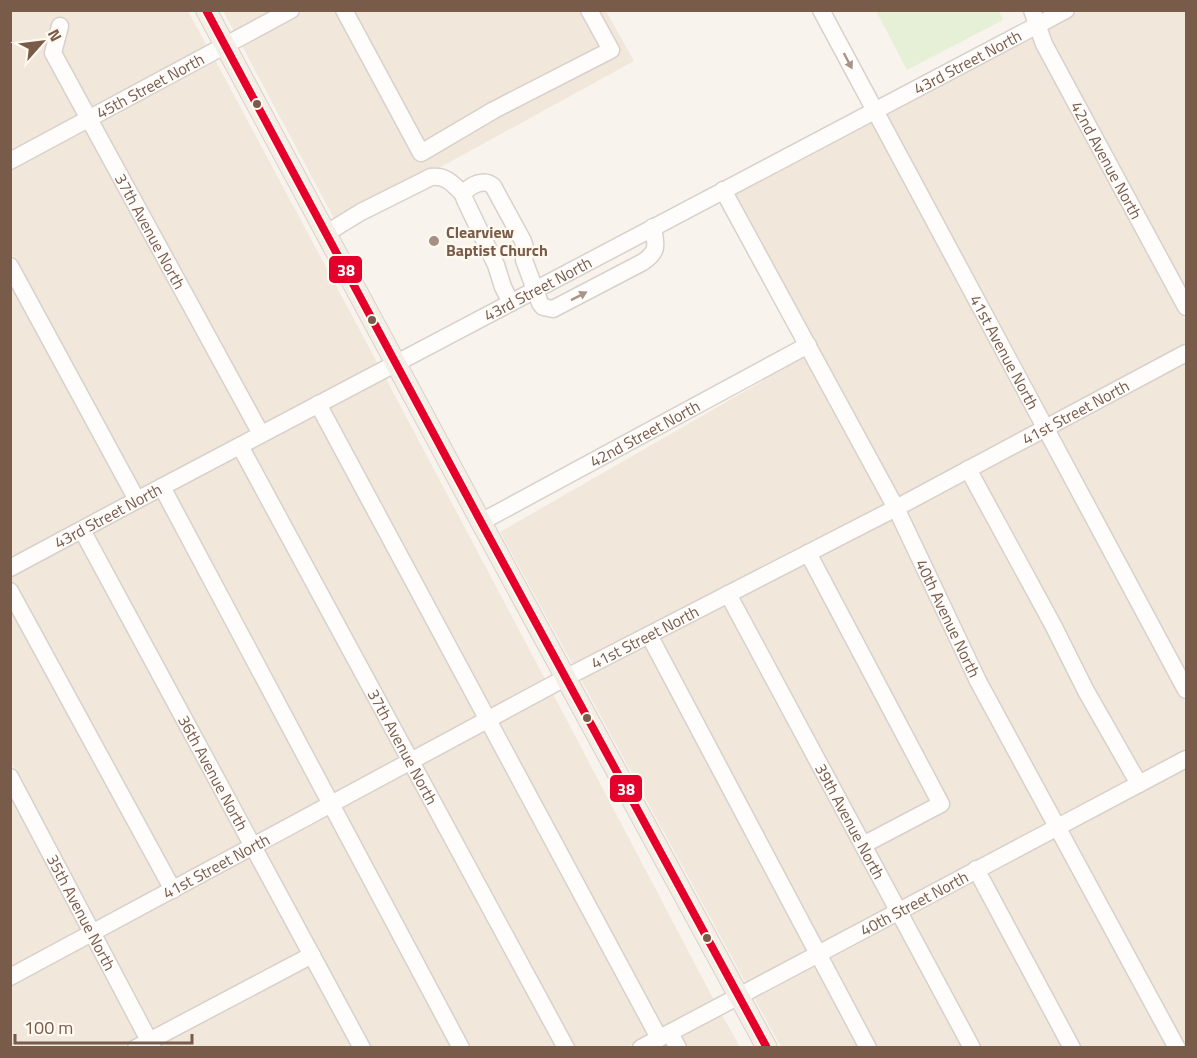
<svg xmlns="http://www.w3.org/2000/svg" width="1197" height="1058" font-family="'Titillium Web',sans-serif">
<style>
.residential{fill:#f1e7da}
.green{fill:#e5f0d7}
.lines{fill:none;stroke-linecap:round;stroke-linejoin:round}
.minor-casing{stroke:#d8d1cb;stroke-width:19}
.major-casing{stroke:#dad1ca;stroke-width:22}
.minor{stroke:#fefdfc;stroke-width:16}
.major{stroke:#f3eee6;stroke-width:20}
.bus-1-casing{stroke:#fff9ef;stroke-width:12}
.bus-1{stroke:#e4002b;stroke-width:8}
.oneway{fill:#a89488}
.bus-dot{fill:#795b4a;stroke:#fff9ef;stroke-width:2}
.poi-dot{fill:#a59183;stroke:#fff9ef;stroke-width:2}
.labels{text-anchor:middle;stroke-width:5;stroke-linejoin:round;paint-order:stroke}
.street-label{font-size:16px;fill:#795b4a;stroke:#fff9ef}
.poi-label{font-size:16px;font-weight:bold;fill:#795b4a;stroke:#fff9ef;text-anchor:start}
.line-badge{stroke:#fff9ef;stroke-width:2}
.badge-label{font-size:16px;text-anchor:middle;font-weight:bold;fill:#fff}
</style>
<rect width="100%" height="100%" fill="#f8f4ed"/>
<!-- residential -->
<path class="residential" d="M11,11H188L208,48L93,111L60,51L68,21L55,19L47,52L81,117L11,154Z
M223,11H278L235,33Z
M304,11H336L418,161L429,155L352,11H606L634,61L337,224L241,44Z
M1079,11H1186V293L1050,41L1045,28Z
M1034,36L1186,321V346L1047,419L884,113Z
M214,58L379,366L264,426L99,122Z
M872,119L1035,426L899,499L732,193Z
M87,128L252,432L140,491L11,252L10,168Z
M10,281L128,498L15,559L10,550Z
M806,356L887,505L574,667L500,532Z
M1186,360V675L1053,430Z
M385,377L546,681L412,753L249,448Z
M1041,437L1186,704V752L1061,817L984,677L905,510Z
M236,455L400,760L257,838L91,532Z
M892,516L1048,824L901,901L738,596Z
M79,539L244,845L95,925L11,762V576Z
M725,602L889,908L747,985L580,678Z
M552,692L715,1002L627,1047H573L418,764Z
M1186,766V1047L1067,828Z
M406,771L558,1047H370L262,849Z
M10,792L83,931L10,970Z
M1054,834L1169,1047H980L907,912Z
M250,855L303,953L152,1032L101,936Z
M895,918L964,1047H781L753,996Z
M88,942L140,1038L122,1047L11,1048V984Z
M309,964L354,1047L160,1048L158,1043Z
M721,1013L740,1047L654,1048Z"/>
<!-- green -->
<path class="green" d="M876,11H999L1003,20L907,70Z"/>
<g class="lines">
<!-- minor casing -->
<g class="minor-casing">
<g id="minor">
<path d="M344,10L421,153L494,110L611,50L589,10"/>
<path id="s1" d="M821,10L1186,690"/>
<path id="s2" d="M1032,10L1044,44L1186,307"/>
<path id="s3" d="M60,26L53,53L261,434"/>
<path id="s4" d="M10,161L291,10"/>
<path id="s5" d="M723,190L896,508L978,681L1177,1048"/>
<path d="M325,234L361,212L431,177C446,175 453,184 463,194"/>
<path d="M10,266L137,500"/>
<path d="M511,303L503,287L496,265L465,200L463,194C470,185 484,178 493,186L523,241L526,251L524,260L540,303L543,307L553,309L643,262C659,251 656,245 653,227"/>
<path d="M318,404L659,1038"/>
<path id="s6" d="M240,446L566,1048"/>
<path d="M968,469L1053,625L1086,691L1139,784"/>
<path d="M162,487L461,1048"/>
<path id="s7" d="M481,522L808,345"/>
<path id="s8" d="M82,530L362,1048"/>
<path d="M808,553L941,804L863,845"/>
<path id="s9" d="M10,568L137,500L1066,10"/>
<path d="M10,591L173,890"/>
<path id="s10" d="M728,594L972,1048"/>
<path d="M649,635L868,1048"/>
<path id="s11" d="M10,777L153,1048"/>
<path d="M976,869L1072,1048"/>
<path id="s12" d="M10,977L565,678L896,508L1186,353"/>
<path d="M670,1033L678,1048"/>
<path d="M136,1048L312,955"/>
<path id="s13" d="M641,1048L1186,759"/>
</g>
</g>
<!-- major casing -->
<g class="major-casing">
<path id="major" d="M206,10L481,522L767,1048"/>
</g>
<!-- minor -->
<use href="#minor" class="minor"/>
<!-- major -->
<use href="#major" class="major"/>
<!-- bus-1 casing -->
<g class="bus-1-casing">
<path id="bus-1" d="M206,10L481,522L767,1048"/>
</g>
<!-- bus-1 -->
<use href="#bus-1" class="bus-1"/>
</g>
<!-- one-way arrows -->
<defs><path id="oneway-solid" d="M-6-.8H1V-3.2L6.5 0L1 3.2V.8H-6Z" transform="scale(1.5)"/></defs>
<g class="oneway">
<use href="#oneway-solid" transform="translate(848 61) rotate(62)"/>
<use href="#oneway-solid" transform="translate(579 296) rotate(-27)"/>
</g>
<!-- markers -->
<g class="bus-dot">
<circle cx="257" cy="104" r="5"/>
<circle cx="372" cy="320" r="5"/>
<circle cx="587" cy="718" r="5"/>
<circle cx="707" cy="938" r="5"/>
</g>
<circle class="poi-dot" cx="434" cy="241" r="6"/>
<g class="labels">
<!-- street labels -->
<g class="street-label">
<text dy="6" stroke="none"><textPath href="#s9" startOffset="1083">43rd Street North</textPath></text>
<text dy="6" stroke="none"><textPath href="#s4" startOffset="159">45th Street North</textPath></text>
<text dy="6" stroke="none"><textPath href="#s2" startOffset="168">42nd Avenue North</textPath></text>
<text dy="6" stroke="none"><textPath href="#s3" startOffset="231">37th Avenue North</textPath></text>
<text dy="6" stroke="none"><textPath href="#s9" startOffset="597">43rd Street North</textPath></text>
<text dy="6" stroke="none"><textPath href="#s1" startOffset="388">41st Avenue North</textPath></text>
<text dy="6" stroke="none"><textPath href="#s12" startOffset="1206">41st Street North</textPath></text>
<text dy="6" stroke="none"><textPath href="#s7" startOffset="186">42nd Street North</textPath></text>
<text dy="6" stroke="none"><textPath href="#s9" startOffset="111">43rd Street North</textPath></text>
<text dy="6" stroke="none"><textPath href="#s5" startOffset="484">40th Avenue North</textPath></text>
<text dy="6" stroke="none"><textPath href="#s12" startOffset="720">41st Street North</textPath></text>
<text dy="6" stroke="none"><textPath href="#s6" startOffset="342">37th Avenue North</textPath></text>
<text dy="6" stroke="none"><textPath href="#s8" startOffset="276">36th Avenue North</textPath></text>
<text dy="6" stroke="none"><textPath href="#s10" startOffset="258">39th Avenue North</textPath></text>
<text dy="6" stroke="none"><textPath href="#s12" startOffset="234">41st Street North</textPath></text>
<text dy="6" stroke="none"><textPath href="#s13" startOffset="309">40th Street North</textPath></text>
<text dy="6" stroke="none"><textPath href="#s11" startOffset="153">35th Avenue North</textPath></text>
</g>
<!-- poi labels -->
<g class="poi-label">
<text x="446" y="238">Clearview<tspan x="446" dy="18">Baptist Church</tspan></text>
</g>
</g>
<g class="line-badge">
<rect x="328" y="255" width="35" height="29" rx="6" fill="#e4002b"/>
<rect x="609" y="774" width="34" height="29" rx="6" fill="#e4002b"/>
</g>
<g class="badge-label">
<text x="346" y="276">38</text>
<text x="626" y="795">38</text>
</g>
<!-- border -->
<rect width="1197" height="1058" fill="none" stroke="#795b4a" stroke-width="24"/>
<!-- north arrow -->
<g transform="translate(42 42) rotate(62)" stroke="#fff9ef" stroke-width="4.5" paint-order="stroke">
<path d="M0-4.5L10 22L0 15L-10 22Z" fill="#795b4a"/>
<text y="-9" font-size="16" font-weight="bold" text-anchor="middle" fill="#795b4a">N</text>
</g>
<!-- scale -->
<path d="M15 1034v9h177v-9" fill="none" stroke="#795b4a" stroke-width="3"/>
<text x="24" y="1034" font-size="18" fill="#795b4a" stroke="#fff9ef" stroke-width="4.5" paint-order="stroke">100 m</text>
</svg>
